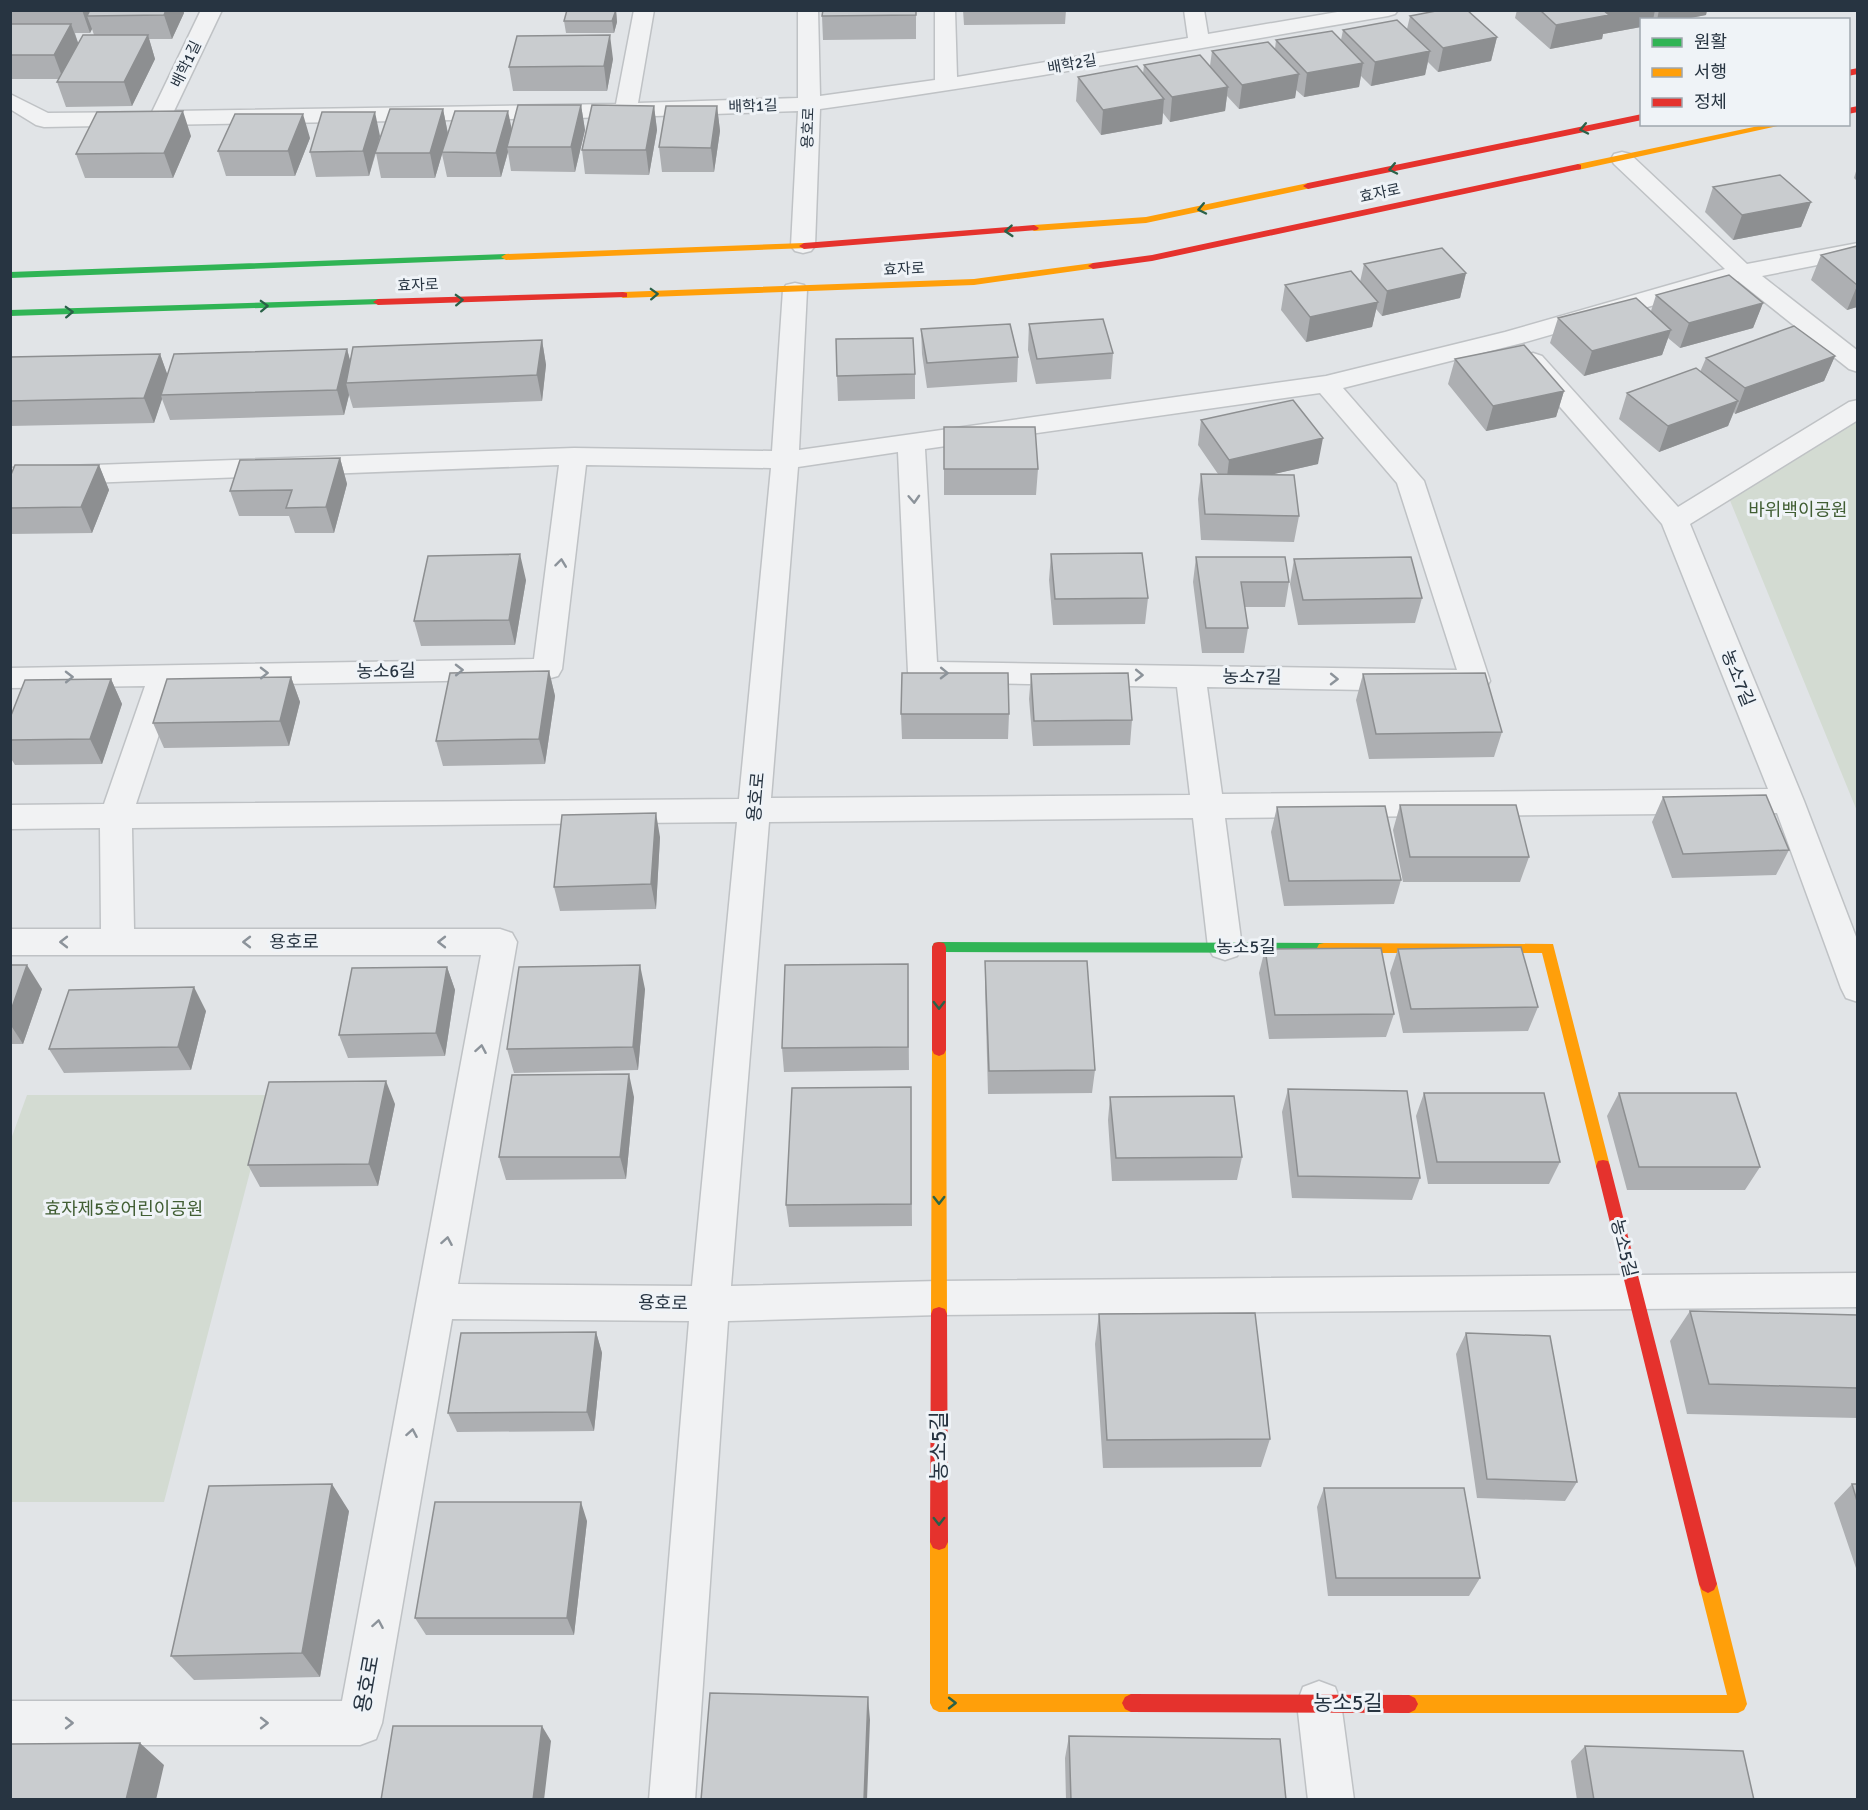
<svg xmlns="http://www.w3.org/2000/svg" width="1868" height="1810" font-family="Signika,'Noto Sans KR',sans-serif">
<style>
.green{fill:#d3dbd2}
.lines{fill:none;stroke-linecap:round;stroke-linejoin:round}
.street-casing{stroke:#bfc2c5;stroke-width:3}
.street{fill:#f1f2f3;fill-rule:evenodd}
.fast{fill:#30b455;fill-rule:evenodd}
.slow{fill:#ff9f0a;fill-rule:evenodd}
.jam{fill:#e5322d;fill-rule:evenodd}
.wall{fill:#adafb2;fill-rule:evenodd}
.shaded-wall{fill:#8d8f91}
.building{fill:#c9cccf;stroke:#8d8f91;stroke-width:1.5}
.oneway{stroke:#2a6148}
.oneway2{stroke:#8c939a}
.labels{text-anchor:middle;stroke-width:6;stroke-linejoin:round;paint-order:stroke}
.far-street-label{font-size:15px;fill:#273441;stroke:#eff3f7}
.park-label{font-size:18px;fill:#415e34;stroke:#eff3f7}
.street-label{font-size:18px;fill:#273441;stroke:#eff3f7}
.near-street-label{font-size:21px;fill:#273441;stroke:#eff3f7}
</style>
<rect width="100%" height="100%" fill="#e1e4e7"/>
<!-- green -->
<path class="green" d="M1857,407V811L1722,481Z
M27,1095H270L164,1502H11L10,1142Z"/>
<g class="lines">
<!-- street casing -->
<g class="street-casing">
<path id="street" d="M201,10H222L174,111L616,104L634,10H654L638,103L798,98V10H818L820,96L935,80V10H955L957,77L1188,38L1184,10H1204L1208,34L1349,10H1398L1395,14L1388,16C1199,48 1010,83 820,109L815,246L811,251L803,253L795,251L791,246L798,111L626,117L44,127L36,125L10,109V94L48,113L152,112Z
M1622,152L1630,154L1747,264L1858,243V257L1762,276L1858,351V372L1849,369L1738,281L1522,343L1343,388L1424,481L1490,681L1486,688L1475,692L1207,687L1222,794L1768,789L1662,524L1520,361L1524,356L1533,353L1542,356L1678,507L1849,402L1858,400V420L1690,524L1804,801L1858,942V1002L1846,998L1841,988L1777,813L1225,818L1242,947L1237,956L1225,960L1213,956L1208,947L1193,818L769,822L731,1286L939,1281L1858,1273V1307L939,1315L728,1321L695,1800H649L689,1321L452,1319L382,1723L376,1739L360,1745H10V1701H342L481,955H10V929H101L100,828L10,829V805L104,804L145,686L10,688V668L534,659L559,465L10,486V468L574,448L772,451L783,290L786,285L795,283L804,285L807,290L799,450L1326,376L1505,332L1725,269L1614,164L1611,159L1614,154ZM1320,393L1397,483L1457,670L937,662L925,449ZM898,452L908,672L912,679L923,682L1177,687L1190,795L771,798L798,467ZM586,465L771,468L739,799L136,804L175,686L547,679L558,676L562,669ZM737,822L692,1286L458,1284L517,942L512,933L500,929H134L132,828Z
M1319,1681L1335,1687L1341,1703L1354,1800H1308L1297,1703L1303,1687Z"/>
</g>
<!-- street -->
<use href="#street" class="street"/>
<!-- fast -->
<path class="fast" d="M506,254L511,257L509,259L10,278V272Z
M378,299L383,302L382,304L10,316V310Z
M939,942L1324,943L1329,944L1331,948L1329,952L1324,953L939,952L934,951L932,947L934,943Z"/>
<!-- slow -->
<path class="slow" d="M1768,124H1787L1578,170L1573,167L1578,164Z
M1308,183L1311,184V188L1146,223L1034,231L1029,228L1034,225L1146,217Z
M804,243L809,246L807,248L506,260L501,257L506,254Z
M1093,263L1096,264V268L974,285L623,298L618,295L623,292L974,279Z
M1324,943L1553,944L1610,1166L1608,1171L1603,1172L1598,1171L1596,1166L1542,953H1324L1319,952L1317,948L1319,944Z
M939,1044L944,1046L946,1050L947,1314L945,1319L939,1321L933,1319L931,1314L932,1050L934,1046Z
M939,1534L945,1536L948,1542V1694H1131L1137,1697L1140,1703L1137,1709L1131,1712H939L933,1709L930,1703V1542L933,1536Z
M1708,1575L1714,1578L1717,1584L1747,1704L1744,1710L1738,1713H1409L1403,1710L1400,1704L1403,1698L1409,1695H1727L1699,1584L1702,1578Z"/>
<!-- jam -->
<path class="jam" d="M1858,68V74L1848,76V70Z
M1858,106V112L1848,114V108Z
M1642,114V120L1308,189L1303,186L1308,183Z
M1578,164L1581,165V169L1152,261L1093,269L1088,266L1093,263L1152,255Z
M1034,225L1039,228L1037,230L804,249L799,246L804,243Z
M623,292L627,293V297L378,305L373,302L378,299Z
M939,942L944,943L946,947V1050L944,1054L939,1056L934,1054L932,1050V947L934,943Z
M1603,1160L1608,1161L1610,1166L1717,1584L1714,1590L1708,1593L1702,1590L1699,1584L1596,1166L1598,1161Z
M939,1307L945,1309L947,1314L948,1542L945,1548L939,1550L933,1548L930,1542L931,1314L933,1309Z
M1131,1694L1409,1695L1415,1698L1418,1704L1415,1710L1409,1713L1131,1712L1125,1709L1122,1703L1125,1697Z"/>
</g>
<!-- wall -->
<path class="wall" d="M10,10H183L184,13L172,39H149L155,59L132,106L66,107L57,82L59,79H10ZM92,29L94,35L78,43L75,33H90Z
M616,10L617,22L614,33H566L564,21Z
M916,10V39L823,40L822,16Z
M963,10H1066L1065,24L964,25Z
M1517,10H1707L1706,15L1680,20H1641V27L1603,34L1602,39L1550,49L1515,18Z
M1410,16L1497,37L1491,61L1438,72L1428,62L1425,75L1371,86L1361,76L1359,87L1304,97L1296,90L1295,98L1239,109L1227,96L1225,111L1170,122L1163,113L1162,124L1101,135L1076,101L1078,77L1143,74L1144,65L1210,66L1212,51L1275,49L1276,40H1341L1343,30L1407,29Z
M613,59L607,91H513L509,67Z
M581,105L585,130L575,172L511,171L508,152L501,177H447L442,154L435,178H381L376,153L369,176L316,177L310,152L380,136L376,150L443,109L448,134L512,129Z
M654,106L657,130L649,175L585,174L582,150Z
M717,106L720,131L714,172H662L659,147Z
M191,136L173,178H85L76,154Z
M310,138L295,176H226L218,151Z
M1857,168V181L1854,178Z
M1713,187L1811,202L1801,227L1733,240L1705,212Z
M1857,246V307L1847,310L1811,280L1821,255Z
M1364,264L1466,273L1460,298L1382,316L1376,309L1372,327L1306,342L1281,310L1285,285L1360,282Z
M1656,295L1763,303L1753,328L1680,348L1668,338L1662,355L1584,376L1550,343L1558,318L1651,311Z
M1029,324L1113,353L1111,379L1036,384L1028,350Z
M921,329L1018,357L1017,382L927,388L922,354Z
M542,340L546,365L542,401L353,408L349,395L344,415L170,420L162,399L154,423L10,426V357L160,354L167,374L347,349L350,361Z
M1835,356L1824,381L1735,414L1734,412L1728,426L1659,452L1619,419L1627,393L1700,372L1706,358Z
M1455,359L1564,391L1556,417L1486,431L1448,384Z
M915,374V399L838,401L837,376Z
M1201,420L1318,464L1269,475L1299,516L1294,542L1201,540L1198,499L1201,474H1218L1198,445Z
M944,427L1038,469L1036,495H944Z
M340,458L347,484L334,533H295L289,516H239L230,491Z
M99,465L109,490L92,533L10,534V477Z
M1051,554L1148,598L1145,624L1053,625L1049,580Z
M1196,557L1289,582L1285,607H1245L1248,628L1244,653H1202L1193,582Z
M1294,559L1422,598L1415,623L1298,625L1290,584Z
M526,580L515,645L421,646L414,621Z
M549,671L555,696L545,764L443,766L436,741Z
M1031,674L1132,720L1130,745L1033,746L1029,699Z
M1363,674L1502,732L1494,757L1369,759L1356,700Z
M291,677L300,702L289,746L164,748L153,723Z
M111,679L122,704L102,764L15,765L10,757V718Z
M901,714H1009L1008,739H902Z
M1663,797L1789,850L1776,875L1672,878L1652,822Z
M1400,805L1529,857L1520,882H1403L1393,830Z
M1277,807L1401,880L1394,904L1284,906L1271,832Z
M660,837L656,909L560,911L554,887Z
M1265,949L1394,1014L1386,1037L1269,1039L1259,973Z
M1398,949L1538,1007L1528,1031L1403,1033L1390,973Z
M985,961L1095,1070L1092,1093L988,1094L985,985Z
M908,964L909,1070L784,1072L782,1048Z
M10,965L42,989L23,1044H10Z
M447,967L455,990L445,1056L348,1058L339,1035Z
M645,989L638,1070L514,1073L507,1049Z
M206,1011L191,1070L64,1073L49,1049Z
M911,1087L912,1226L789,1227L786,1205Z
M1288,1089L1420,1178L1412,1200L1292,1198L1282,1112Z
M1424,1093L1560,1162L1549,1184H1428L1416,1116Z
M1619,1093L1760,1167L1745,1190H1627L1607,1116Z
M634,1097L626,1179L506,1180L499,1157Z
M1110,1097L1242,1157L1237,1180L1112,1181L1108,1120Z
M395,1104L378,1186L260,1187L248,1165Z
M1690,1311L1857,1315V1418L1687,1414L1670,1341Z
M1099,1314L1270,1439L1261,1467L1103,1468L1095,1344Z
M596,1332L602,1353L594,1431L457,1432L448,1413Z
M1466,1333L1577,1482L1565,1501L1477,1498L1456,1354Z
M1852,1484H1857V1571L1834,1503Z
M1324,1488L1480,1578L1469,1596H1328L1317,1507Z
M349,1511L320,1677L194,1680L171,1656Z
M587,1521L574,1635H426L415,1618Z
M1069,1736L1286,1800H1066L1065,1758Z
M1585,1746L1754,1800H1577L1571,1761Z"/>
<!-- shaded-wall -->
<path class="shaded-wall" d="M82,10H102L87,16L92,29L90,33Z
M166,10H183L184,13L172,39L164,15Z
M616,10L617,22L614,33L612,21Z
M1607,10H1655L1653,20H1641V27L1603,34L1602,39L1550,49L1556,25L1605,15Z
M1659,10H1707L1706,15L1680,20H1657Z
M71,24L80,48L63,79L54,55Z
M148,35L155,59L132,106L124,82Z
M610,35L613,59L607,91L604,66Z
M1497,37L1491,61L1438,72L1443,48Z
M1430,51L1425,75L1371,86L1375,62Z
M1363,63L1359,87L1304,97L1307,73Z
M1299,74L1295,98L1239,109L1242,85Z
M1228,87L1225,111L1170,122L1172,97Z
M1164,99L1162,124L1101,135L1103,110Z
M581,105L585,130L575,172L571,147Z
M654,106L657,130L649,175L646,150Z
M717,106L720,131L714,172L711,148Z
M443,109L448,134L435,178L430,153Z
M183,111L191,136L173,178L164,153Z
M508,111L513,135L507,147L508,152L501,177L496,153Z
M375,112L380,136L369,176L363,151Z
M303,114L310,138L295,176L288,151Z
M1811,202L1801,227L1733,240L1742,215Z
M1466,273L1460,298L1382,316L1387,291Z
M1857,286V307L1847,310Z
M1378,302L1372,327L1306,342L1310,317Z
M1763,303L1753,328L1680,348L1689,323Z
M1671,330L1662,355L1584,376L1592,351Z
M542,340L546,365L542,401L537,375Z
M347,349L354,375L346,383L349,395L344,415L337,390Z
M160,354L169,379L161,395L162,399L154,423L144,398Z
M1835,356L1824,381L1735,414L1745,388Z
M1564,391L1556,417L1486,431L1493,406Z
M1738,401L1728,426L1659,452L1668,426Z
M1323,438L1318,464L1226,485L1229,460Z
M340,458L347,484L334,533L326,507Z
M99,465L109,490L92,533L81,507Z
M520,554L526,580L515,645L509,620Z
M549,671L555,696L545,764L539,739Z
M291,677L300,702L289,746L280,721Z
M111,679L122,704L102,764L90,739Z
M656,813L660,837L656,909L651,884Z
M27,965L42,989L23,1044L10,1024V1013Z
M640,965L645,989L638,1070L633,1047Z
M447,967L455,990L445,1056L436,1033Z
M194,987L206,1011L191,1070L178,1047Z
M629,1074L634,1097L626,1179L620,1157Z
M386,1081L395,1104L378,1186L369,1164Z
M596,1332L602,1353L594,1431L587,1412Z
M332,1484L349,1511L320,1677L302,1653Z
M581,1502L587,1521L574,1635L567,1618Z
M868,1697L870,1720L867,1800H864Z
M542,1726L551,1741L544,1800H533Z
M140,1743L164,1765L156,1800H126Z"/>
<!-- building -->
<path class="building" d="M90,10H166L164,15L87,16Z
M567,10H616L612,21H564Z
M823,10H916V15L822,16Z
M1441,10H1467L1497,37L1443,48L1410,16Z
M1540,10H1603L1609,15L1556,25Z
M1397,20L1430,51L1375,62L1343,30Z
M10,24H71L54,55H10Z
M1332,31L1363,63L1307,73L1276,40Z
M83,35H148L124,82H57Z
M610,35L604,66L509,67L517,36Z
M1268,42L1299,74L1242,85L1212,51Z
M1200,55L1228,87L1172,97L1144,65Z
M1137,66L1164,99L1103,110L1078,77Z
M518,105H581L571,147H507Z
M592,105L654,106L646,150H582Z
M666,106H717L711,148L659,147Z
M390,109H443L430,153H375Z
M183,111L164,153L76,154L97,112Z
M455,111H508L496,153L442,152Z
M322,112H375L363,151L310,152Z
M235,114H303L288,151H218Z
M1780,175L1811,202L1742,215L1713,187Z
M1857,246V285L1821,255Z
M1442,248L1466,273L1387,291L1364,264Z
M1351,271L1378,302L1310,317L1285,285Z
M1729,275L1763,303L1689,323L1656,295Z
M1636,298L1671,330L1592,351L1558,318Z
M1103,319L1113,353L1037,359L1029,324Z
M1010,324L1018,357L927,363L921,329Z
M1794,326L1835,356L1745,388L1706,358Z
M913,338L915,374L837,376L836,339Z
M542,340L537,375L346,383L353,347Z
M1524,345L1564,391L1493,406L1455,359Z
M347,349L337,390L161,395L174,354Z
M160,354L144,398L10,401V357Z
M1696,368L1738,401L1668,426L1627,393Z
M1293,400L1323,438L1229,460L1201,420Z
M944,427H1035L1038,469H944Z
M340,458L326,507L286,508L292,490L230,491L240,460Z
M15,465H99L81,507L10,508V477Z
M1201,474L1294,475L1299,516L1205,514Z
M1142,553L1148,598L1055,599L1051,554Z
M520,554L509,620L414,621L428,556Z
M1196,557H1285L1289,582H1241L1248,628H1206Z
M1411,557L1422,598L1303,600L1294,559Z
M549,671L539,739L436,741L450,673Z
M902,673H1008L1009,714H901Z
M1128,673L1132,720L1034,721L1031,674Z
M1485,673L1502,732L1376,734L1363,674Z
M291,677L280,721L153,723L167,679Z
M111,679L90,739L10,740V718L25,680Z
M1766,795L1789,850L1683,854L1663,797Z
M1400,805H1516L1529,857H1410Z
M1385,806L1401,880L1289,881L1277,807Z
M656,813L651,884L554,887L562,815Z
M1521,947L1538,1007L1411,1009L1398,949Z
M1381,948L1394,1014L1275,1015L1265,949Z
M985,961H1087L1095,1070L989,1071Z
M908,964V1047L782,1048L785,965Z
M10,965H27L10,1013Z
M640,965L633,1047L507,1049L519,967Z
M447,967L436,1033L339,1035L352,968Z
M194,987L178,1047L49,1049L69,990Z
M629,1074L620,1157H499L512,1075Z
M386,1081L369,1164L248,1165L269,1082Z
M911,1087V1204L786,1205L792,1088Z
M1288,1089L1407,1091L1420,1178L1298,1176Z
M1424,1093H1544L1560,1162H1437Z
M1619,1093H1736L1760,1167H1639Z
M1234,1096L1242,1157L1116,1158L1110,1097Z
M1690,1311L1857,1315V1388L1709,1384Z
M1255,1313L1270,1439L1107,1440L1099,1314Z
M596,1332L587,1412L448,1413L461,1333Z
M1466,1333L1550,1336L1577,1482L1487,1479Z
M332,1484L302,1653L171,1656L209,1486Z
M1852,1484H1857V1501Z
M1324,1488H1464L1480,1578H1336Z
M435,1502H581L567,1618H415Z
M710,1693L868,1697L864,1800H701Z
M393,1726H542L533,1800H381Z
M1069,1736L1280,1739L1286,1800H1071Z
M140,1743L126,1800H10V1744Z
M1585,1746L1743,1751L1754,1800H1594Z"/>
<!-- one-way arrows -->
<defs><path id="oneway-chevron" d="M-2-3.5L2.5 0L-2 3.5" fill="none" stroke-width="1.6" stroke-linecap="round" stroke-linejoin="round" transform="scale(1.5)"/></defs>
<g class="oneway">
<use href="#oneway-chevron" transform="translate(1584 129) rotate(168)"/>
<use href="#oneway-chevron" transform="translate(1393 169) rotate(168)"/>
<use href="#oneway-chevron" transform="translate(1202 209) rotate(168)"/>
<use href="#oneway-chevron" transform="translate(1009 231) rotate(176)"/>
<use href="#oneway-chevron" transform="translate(654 294) rotate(-2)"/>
<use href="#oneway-chevron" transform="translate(459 300) rotate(-2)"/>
<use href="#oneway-chevron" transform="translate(264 306) rotate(-2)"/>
<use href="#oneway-chevron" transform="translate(69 312) rotate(-2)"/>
<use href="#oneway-chevron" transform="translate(939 1005) rotate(90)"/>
<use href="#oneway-chevron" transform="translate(939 1200) rotate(90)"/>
<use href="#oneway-chevron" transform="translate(939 1521) rotate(90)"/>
<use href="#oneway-chevron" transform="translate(952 1703)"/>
</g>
<g class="oneway2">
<use href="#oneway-chevron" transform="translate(914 499) rotate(87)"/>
<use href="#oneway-chevron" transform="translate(561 563) rotate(-83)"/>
<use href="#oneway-chevron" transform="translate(459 670) rotate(-1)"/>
<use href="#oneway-chevron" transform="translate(264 673) rotate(-1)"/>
<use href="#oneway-chevron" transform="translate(944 673) rotate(1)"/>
<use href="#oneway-chevron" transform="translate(1139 675) rotate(1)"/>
<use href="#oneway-chevron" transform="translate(69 677) rotate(-1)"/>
<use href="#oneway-chevron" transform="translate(1334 679) rotate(1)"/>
<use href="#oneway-chevron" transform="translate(64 942) rotate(180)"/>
<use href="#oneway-chevron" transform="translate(247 942) rotate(180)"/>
<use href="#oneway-chevron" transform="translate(442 942) rotate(180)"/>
<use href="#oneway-chevron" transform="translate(481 1049) rotate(-80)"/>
<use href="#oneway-chevron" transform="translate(447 1241) rotate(-80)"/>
<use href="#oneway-chevron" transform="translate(412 1433) rotate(-80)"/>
<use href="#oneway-chevron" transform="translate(378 1624) rotate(-80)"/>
<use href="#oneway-chevron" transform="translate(69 1723)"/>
<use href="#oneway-chevron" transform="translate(264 1723)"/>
</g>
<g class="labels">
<!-- far-street labels -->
<g class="far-street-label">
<text transform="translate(186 64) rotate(-64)" y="5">배학1길</text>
<text transform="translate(1072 64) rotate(-10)" y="5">배학2길</text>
<text transform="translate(753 106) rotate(-2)" y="5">배학1길</text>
<text transform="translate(808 128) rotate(-88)" y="5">용호로</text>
<text transform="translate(1380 193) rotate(-12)" y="5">효자로</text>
<text transform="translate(904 269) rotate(-3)" y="5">효자로</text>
<text transform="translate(418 285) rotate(-2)" y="5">효자로</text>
</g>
<!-- park labels -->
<g class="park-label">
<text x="1798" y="516">바위백이공원</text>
<text x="124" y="1215">효자제5호어린이공원</text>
</g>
<!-- street labels -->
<g class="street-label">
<text transform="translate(386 671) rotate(-1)" y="6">농소6길</text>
<text transform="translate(1252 677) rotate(1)" y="6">농소7길</text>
<text transform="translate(1738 678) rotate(68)" y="6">농소7길</text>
<text transform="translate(756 797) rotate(-85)" y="6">용호로</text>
<text x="294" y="948">용호로</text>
<text x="1246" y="953">농소5길</text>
<text transform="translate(1624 1248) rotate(76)" y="6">농소5길</text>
<text transform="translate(663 1303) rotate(1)" y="6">용호로</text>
</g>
<!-- near-street labels -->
<g class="near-street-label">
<text transform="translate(939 1446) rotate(-90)" y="7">농소5길</text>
<text transform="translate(367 1684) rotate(-80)" y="7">용호로</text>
<text x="1348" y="1710">농소5길</text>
</g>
</g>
<!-- border -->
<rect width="1868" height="1810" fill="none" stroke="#273441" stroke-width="24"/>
<!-- legend -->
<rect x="1640" y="18" width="210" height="108" fill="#eff3f7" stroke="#9fa7ae" stroke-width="1.5"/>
<rect x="1652" y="38" width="30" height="9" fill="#30b455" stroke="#9fa7ae" stroke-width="1.5"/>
<text x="1694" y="48" font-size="18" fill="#273441">원활</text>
<rect x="1652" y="68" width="30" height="9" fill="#ff9f0a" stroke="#9fa7ae" stroke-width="1.5"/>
<text x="1694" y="78" font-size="18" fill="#273441">서행</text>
<rect x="1652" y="98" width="30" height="9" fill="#e5322d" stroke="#9fa7ae" stroke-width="1.5"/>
<text x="1694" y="108" font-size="18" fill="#273441">정체</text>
</svg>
